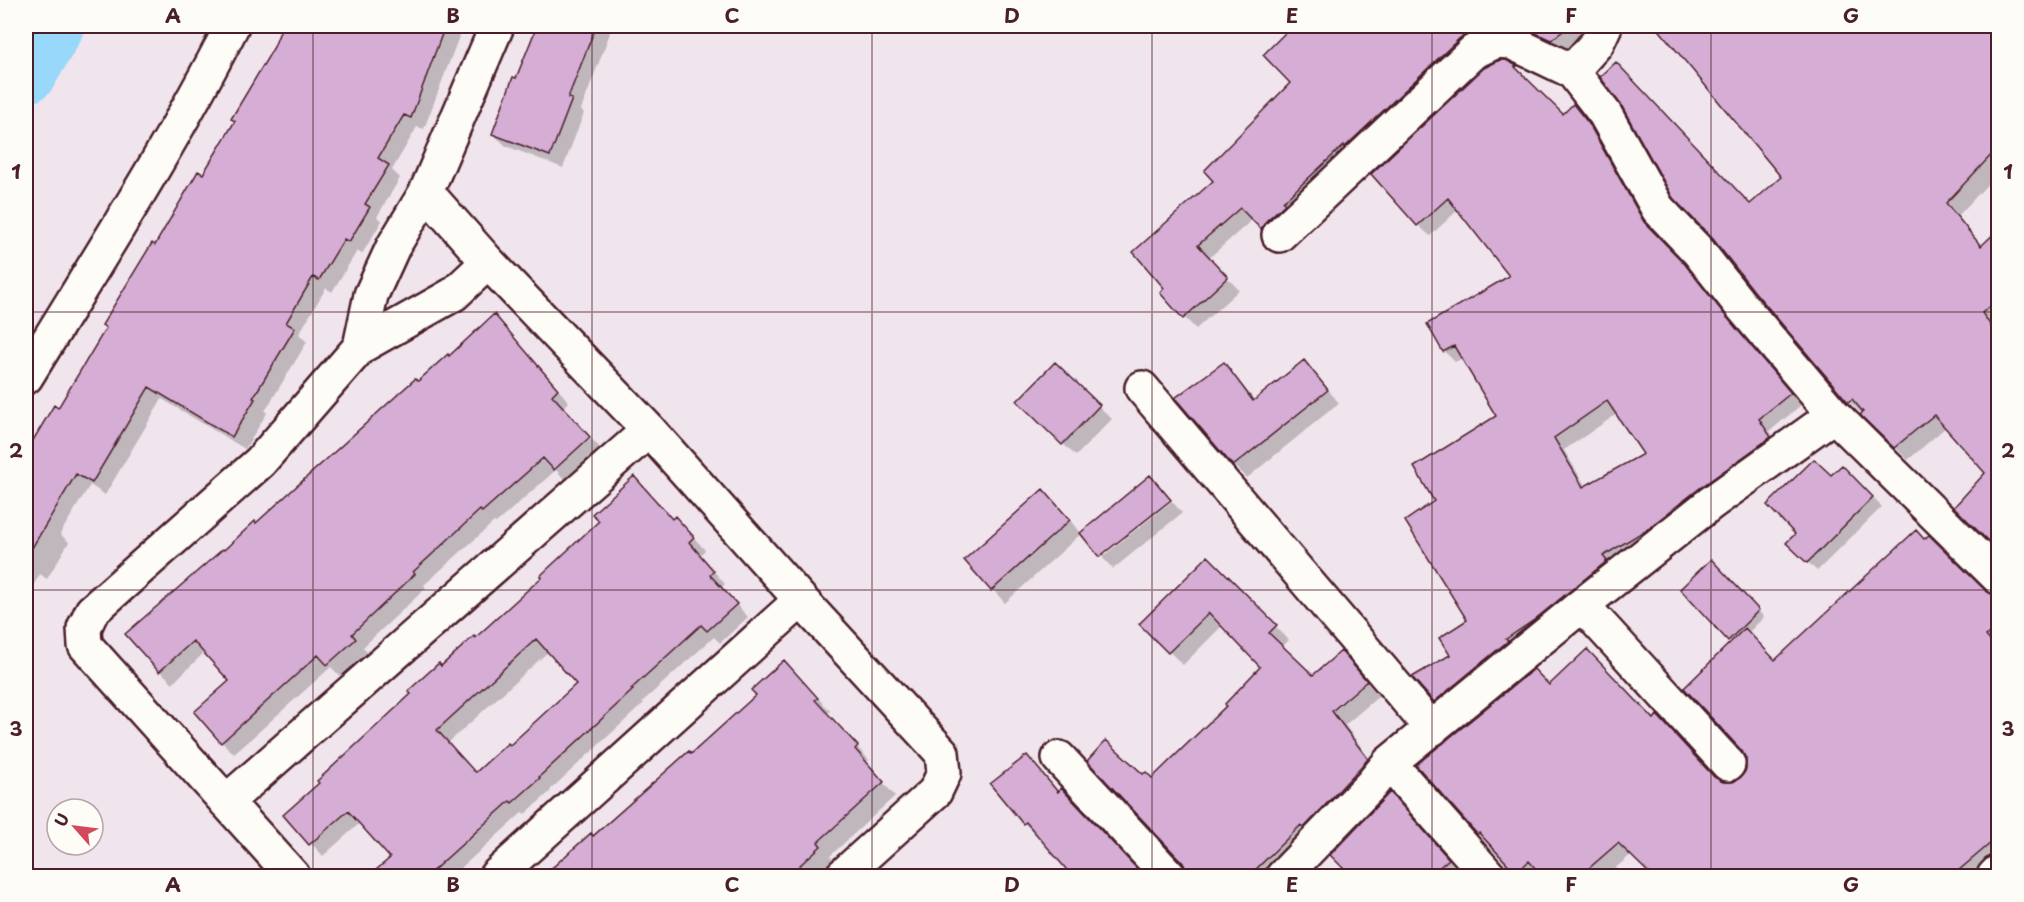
<svg xmlns="http://www.w3.org/2000/svg" width="2024" height="902" font-family="'Playpen Sans',sans-serif">
<style>
.shadow{fill:#0003;fill-rule:evenodd}
.lines{fill:none;stroke-linecap:round;stroke-linejoin:round}
.river{stroke:#98d8fa;stroke-width:64}
.building{fill:#d6aed5;stroke:#4a1f2b;stroke-width:1.5;fill-rule:evenodd}
.minor-casing{stroke:#4a1f2b;stroke-width:38}
.minor{stroke:#fdfcf7;stroke-width:33}
.grid{fill:none;stroke:#4a1f2b;stroke-width:1.5;stroke-opacity:0.55}
.neatline{fill:none;stroke:#4a1f2b;stroke-width:2}
.grid-label{font-size:20px;text-anchor:middle;font-weight:bold;fill:#4a1f2b}
</style>
<rect width="100%" height="100%" fill="#f1e5ed"/>
<filter id="ink" filterUnits="userSpaceOnUse"><feTurbulence type="fractalNoise" baseFrequency=".0167" numOctaves="2"/><feDisplacementMap in="SourceGraphic" scale="12" xChannelSelector="R" yChannelSelector="G"/><feConvolveMatrix kernelMatrix="1 2 1 2 8 2 1 2 1" color-interpolation-filters="sRGB"/></filter>
<g filter="url(#ink)">
<!-- shadow -->
<path class="shadow" d="M283,26H378L385,28L389,26H463L424,129L417,127L392,170L400,178L377,217L382,221L362,254L357,251L332,292L326,288L299,334L307,342L265,411L267,413L245,449L162,399L105,495L90,485L60,534L69,542L47,579L40,574L26,598V454L59,410L155,247L203,176L236,122L275,48Z
M539,26H610L608,30L610,33L581,110L584,113L563,168L506,146L493,134Z
M1294,26H1479L1492,40L1274,240L1253,219L1209,258L1239,290L1196,329L1185,318L1166,289L1215,181L1292,83L1265,55Z
M1528,26H1574L1583,38L1564,52L1544,42Z
M1658,26H1702L1721,47L1742,26H1998V173L1958,216L1982,247L1998,232V549L1956,507L1987,473L1946,427L1908,460L1849,401L1750,206L1783,177Z
M1506,62L1516,67L1527,78L1525,79L1563,116L1573,106L1585,117L1600,138L1655,235L1695,277L1736,328L1801,405L1770,431L1781,449L1446,713L1435,701L1452,655L1469,620L1436,502L1498,416L1463,358L1455,362L1444,351L1511,276L1459,209L1430,236L1418,225ZM1617,414L1645,455L1586,487L1564,450Z
M494,316L569,402L563,408L602,450L567,482L556,470L496,523L494,522L424,585L426,588L363,647L367,652L340,676L331,667L234,754L222,742L231,681L205,652L173,683L160,671L224,552L449,358Z
M1304,362L1339,403L1247,478L1234,465L1224,364L1236,377L1255,401Z
M1055,364L1112,419L1076,456L1031,414Z
M1842,467L1882,507L1817,571L1788,543L1797,534L1831,477Z
M1150,477L1170,498L1100,555L1082,533L1005,603L966,560L1056,504L1081,533Z
M1172,501L1182,513L1113,569L1102,557Z
M673,520L687,530L705,550L700,555L725,584L721,588L748,617L720,643L714,637L642,702L644,703L550,790L551,791L525,814L523,812L452,876H371L392,858L360,823L323,856L285,815L441,668L475,640ZM549,651L578,684L510,747L477,774L448,743Z
M1208,558L1289,640L1282,647L1313,677L1341,653L1379,696L1345,725L1381,774L1277,876H1189V872L1143,777L1152,780L1228,706L1262,667L1223,625L1183,665L1141,624Z
M1717,567L1764,617L1748,633L1775,662L1984,592L1993,597H1998V869L1981,876H1656L1632,854L1606,876H1509V873L1504,863L1418,765L1549,686L1654,720L1716,780L1721,783L1732,784L1742,778L1747,769L1732,643L1682,589Z
M797,675L830,711L827,714L869,760L866,763L895,796L830,856L833,859L814,876H540L553,865L555,867L593,838L691,756Z
M1027,757L1059,793L1075,804L1143,876H1098L1090,867L1079,876H1076L1063,864L1039,836L1038,837L1024,823Z
M1402,806L1464,876H1353L1332,855Z"/>
<g class="lines">
<!-- river -->
<path class="river" d="M26,71L52,26"/>
</g>
<!-- building -->
<path class="building" d="M282,26H445L411,118L404,115L378,158L389,165L365,204L370,207L349,242L344,239L319,280L313,277L286,323L295,328L253,398L255,399L232,437L149,387L92,483L76,474L26,558V452L54,405L58,408L106,328L102,325L152,243L155,245L198,171L203,174L235,121L231,119L274,47Z
M537,26H596L568,98L572,99L550,156L492,134L513,77L516,78Z
M1292,26H1485L1460,38L1345,147L1344,145L1283,202L1285,204L1266,221L1261,229L1240,208L1198,245L1228,277L1183,319L1160,293L1164,288L1133,252L1213,181L1204,171L1290,83L1263,55Z
M1520,26H1570L1551,40Z
M1656,26H1998V148L1946,203L1981,246L1998,230V300L1982,313L1998,336V551L1954,507L1985,473L1934,415L1894,448L1860,415L1863,412L1852,399L1848,402L1754,291L1713,239L1673,198L1621,105L1600,77L1616,62L1750,204L1781,177Z
M1500,60H1506L1517,66L1515,67L1563,114L1573,104L1589,124L1644,222L1684,263L1725,315L1791,393L1759,419L1771,437L1700,488L1646,530L1603,556L1607,561L1534,620L1506,639L1508,641L1434,702L1412,677L1450,655L1439,638L1467,620L1405,521L1434,501L1414,467L1496,416L1454,346L1443,352L1427,324L1509,276L1448,198L1417,226L1371,174L1484,68ZM1607,401L1643,454L1583,487L1554,438Z
M494,314L558,389L552,395L590,437L554,470L543,458L482,512L480,510L413,572L415,574L352,634L356,639L327,665L318,655L221,743L194,712L229,681L193,641L159,672L125,634L223,549L224,550L255,521L256,523L415,379L418,381L448,354L449,356Z
M1304,360L1328,390L1233,466L1175,398L1224,362L1253,401Z
M1055,362L1100,405L1062,445L1017,401Z
M1814,459L1831,475L1842,465L1873,497L1807,563L1786,543L1795,534L1767,505Z
M1150,475L1171,500L1099,557L1080,533Z
M634,476L672,519L675,516L694,537L689,542L714,571L710,575L737,604L707,631L701,625L631,689L633,690L539,777L540,778L512,803L510,801L427,876H369L390,858L348,811L309,845L283,815L319,783L317,781L411,694L408,691L439,663L441,666L474,636L475,638L542,577L540,576L599,521L592,514ZM536,639L576,684L510,745L508,743L476,772L474,771L437,730Z
M1043,489L1070,520L991,591L964,560Z
M1916,530L1924,539L1929,535L1985,590L1993,595H1998V624L1986,636L1998,650V837L1952,876H1652L1618,843L1580,876H1542L1529,861L1516,873L1479,833L1477,834L1416,765L1534,669L1549,685L1587,649L1654,719L1657,715L1714,777L1723,782H1733L1741,777L1746,770V759L1742,751L1684,688L1745,628L1775,660Z
M1208,556L1277,625L1269,633L1313,675L1341,651L1367,681L1332,711L1368,759L1304,828L1301,825L1249,876H1187V871L1183,863L1087,761L1106,740L1143,774L1146,772L1152,778L1226,706L1225,704L1260,667L1209,613L1168,653L1139,624Z
M1711,559L1759,610L1728,641L1680,589Z
M784,660L818,698L815,700L858,746L855,749L884,782L818,842L821,846L788,876H543L591,833L593,836L689,751L691,754L756,695L751,690Z
M1027,755L1058,792L1061,788L1144,876H1072L1026,822L1023,824L990,784Z
M1390,792L1449,859L1429,876H1351L1330,855Z"/>
<g class="lines">
<!-- minor casing -->
<g class="minor-casing">
<path id="minor" d="M1605,26L1597,43L1572,71L1605,114L1658,209L1698,251L1739,303L1834,415L1998,577
M426,192L488,262L649,430L801,600L942,753L944,773L935,792L842,876
M1279,235L1473,52L1496,41L1511,42L1572,71
M360,347L454,294L488,262
M26,377C97,261 171,146 232,26
M1142,388L1432,729
M1582,605L1728,764
M1059,758L1169,876
M1389,763L1489,876
M226,802L649,430
M293,876L85,645L84,628L92,611L260,462L360,347L371,295L393,247L426,192L497,26
M496,876L801,600
M1283,876L1371,785L1389,763L1582,605L1711,503L1834,415
M1994,876L1998,872"/>
</g>
<!-- minor -->
<use href="#minor" class="minor"/>
</g>
</g>
<!-- grid -->
<path class="grid" d="M313,26V876M592,26V876M872,26V876M1152,26V876M1432,26V876M1711,26V876M26,312H1998M26,590H1998"/>
<!-- margin -->
<rect width="2024" height="902" fill="none" stroke="#fdfcf7" stroke-width="66"/>
<!-- north arrow -->
<g transform="translate(75 827) rotate(298)"><circle r="28" fill="#fdfcf7" stroke="#b5a4a5" stroke-width="1.5"/>
<path d="M0-4.5L10 22L0 15L-10 22Z" fill="#d1495b"/>
<text y="-9" font-size="16" font-weight="bold" text-anchor="middle" fill="#4a1f2b">U</text>
</g>
<rect x="33" y="33" width="1958" height="836" class="neatline"/>
<g class="grid-label">
<text x="173" y="23">A</text>
<text x="453" y="23">B</text>
<text x="732" y="23">C</text>
<text x="1012" y="23">D</text>
<text x="1292" y="23">E</text>
<text x="1571" y="23">F</text>
<text x="1851" y="23">G</text>
<text x="16" y="179">1</text>
<text x="2008" y="179">1</text>
<text x="16" y="458">2</text>
<text x="2008" y="458">2</text>
<text x="16" y="736">3</text>
<text x="2008" y="736">3</text>
<text x="173" y="892">A</text>
<text x="453" y="892">B</text>
<text x="732" y="892">C</text>
<text x="1012" y="892">D</text>
<text x="1292" y="892">E</text>
<text x="1571" y="892">F</text>
<text x="1851" y="892">G</text>
</g>
</svg>
